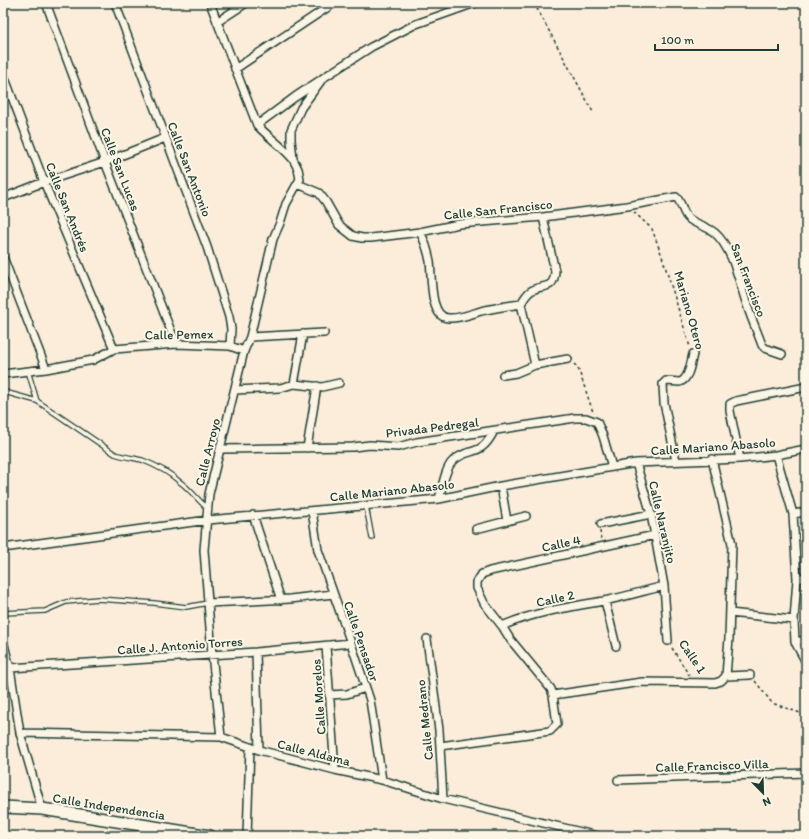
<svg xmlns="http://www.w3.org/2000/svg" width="809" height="839" font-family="Itim,sans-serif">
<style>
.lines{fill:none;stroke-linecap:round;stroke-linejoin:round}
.lane-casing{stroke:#1f3d34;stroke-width:6}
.street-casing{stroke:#1f3d34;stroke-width:10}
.secondary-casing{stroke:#1f3d34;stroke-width:14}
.path{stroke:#1f3d34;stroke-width:1.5;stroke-dasharray:3 3;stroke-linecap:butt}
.lane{stroke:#fcf5e5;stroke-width:3.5}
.street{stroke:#fcf5e5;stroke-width:7}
.secondary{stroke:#fcf5e5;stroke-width:11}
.labels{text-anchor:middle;stroke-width:4;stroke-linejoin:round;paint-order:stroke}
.street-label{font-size:13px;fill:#1f3d34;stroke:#fcf5e5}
</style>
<rect width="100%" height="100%" fill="#fbedd9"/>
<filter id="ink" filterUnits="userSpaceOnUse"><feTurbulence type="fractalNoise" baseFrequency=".025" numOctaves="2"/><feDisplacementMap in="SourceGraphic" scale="8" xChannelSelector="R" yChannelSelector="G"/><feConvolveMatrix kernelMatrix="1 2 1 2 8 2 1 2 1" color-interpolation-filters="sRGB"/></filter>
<g filter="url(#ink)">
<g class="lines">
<!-- lane casing -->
<g class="lane-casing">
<path id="lane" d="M28,371L37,401L115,454C124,457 134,458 142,460C155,465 170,473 180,482C190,489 198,500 207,508
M3,390L8,393L37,401
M366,506L372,538
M3,613L45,611L66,602L98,599L154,603L186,607L208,603"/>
</g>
<!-- street casing -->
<g class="street-casing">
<path id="street" d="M46,3L105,162L176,344
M115,3L207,247L229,317L231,329L230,346
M210,3L257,125C268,137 281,145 292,158
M217,22L246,3
M235,69L334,3
M3,73L44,182L114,349
M257,125L295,97L319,81
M298,184L319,193L326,202L339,225L353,236L362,238H371L420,232L459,224L543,217L627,206L676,197C682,202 682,212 688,218C696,225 707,226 715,233C733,249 739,282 747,305C751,318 757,331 762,345L765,348L782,354
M3,198L44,182L105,162L165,138
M420,232C425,241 428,251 430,261C432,275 429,317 448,318C459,319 471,314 481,311C494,308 507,306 521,304C524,299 526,294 531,291C542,283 554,292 555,271L543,217
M3,257L46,369
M521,304L535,365
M250,337L324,333
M3,374L46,369L93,360L114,349L176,344L230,346L244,351
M503,375L516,373L535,365L568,359
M294,384L303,334
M235,390L280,388L294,384L322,387L339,383
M307,448L317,386
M221,449L353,447L370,445L398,447L417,442L575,418H586L597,422L603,436L612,467
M776,455L793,514L797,579L794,620L795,642L806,662
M712,459L732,544L729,638L726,676
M740,459L730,411V404L736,401L806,387
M676,461L664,403L663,384L666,381C671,381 675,382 679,382C689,381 691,362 693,354
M636,463L651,514L664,586L668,641
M501,486L507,521
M439,499C442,489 445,468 453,461C469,446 480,459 494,431
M312,511L318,550L351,643L370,700L382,780
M793,514L806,512
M253,515L281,600
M601,524L651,514
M476,529L526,516
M3,548L208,520L439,499L501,486L636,463L740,459L776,455L806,449
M797,579L806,577
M605,601L616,646
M208,603L290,599L333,594
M730,613L794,620
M502,626C535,612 569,607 604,601C624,597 644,591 664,586
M427,639L439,730L443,799
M3,641L10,668L20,733L42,809
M795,642L806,640
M326,646L335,770
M256,652L259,750
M10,668L256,652L351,643
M726,676L750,675
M329,695L347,694L365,688
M553,695L642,682L715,683L721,681L726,676
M20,733L221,737L259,750L335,770L382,780L443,799L598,836
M221,737L212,654L204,550L209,494L244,351L250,337L273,239L280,223L286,204L300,179L298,169L293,159L291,140V130L301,108L323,78L371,47L416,24L475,3
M440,746L550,731L557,724L553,695L551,689L510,639L502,626L484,603L477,588V582L482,574L490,571L655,535
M618,780L806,773
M247,836L250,747"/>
</g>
<!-- secondary casing -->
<g class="secondary-casing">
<path id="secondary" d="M3,807L42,809L210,836"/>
</g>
<!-- path -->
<path class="path" d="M534,3L593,112
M634,212L652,229L662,256L690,347
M574,364L578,368L593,412
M600,531L601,539
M672,648L689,675
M755,681L772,703L803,714L806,713"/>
<!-- lane -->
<use href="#lane" class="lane"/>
<!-- street -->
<use href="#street" class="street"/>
<!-- secondary -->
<use href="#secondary" class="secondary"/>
</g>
</g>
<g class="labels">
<!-- street labels -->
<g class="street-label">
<text transform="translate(121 169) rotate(69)" y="5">Calle San Lucas</text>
<text transform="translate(190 169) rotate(69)" y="5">Calle San Antonio</text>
<text transform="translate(68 207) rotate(68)" y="5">Calle San Andrés</text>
<text transform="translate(498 209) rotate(-6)" y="5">Calle San Francisco</text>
<text transform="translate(749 280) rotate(69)" y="5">San Francisco</text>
<text transform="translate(690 310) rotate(74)" y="5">Mariano Otero</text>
<text transform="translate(179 334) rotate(-1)" y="5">Calle Pemex</text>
<text transform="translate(432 427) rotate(-7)" y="5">Privada Pedregal</text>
<text transform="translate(713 446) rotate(-4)" y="5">Calle Mariano Abasolo</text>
<text transform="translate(207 452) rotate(-76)" y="5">Calle Arroyo</text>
<text transform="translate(392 490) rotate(-6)" y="5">Calle Mariano Abasolo</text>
<text transform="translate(663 522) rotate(77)" y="5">Calle Naranjito</text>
<text transform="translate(561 543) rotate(-12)" y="5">Calle 4</text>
<text transform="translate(555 598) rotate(-12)" y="5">Calle 2</text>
<text transform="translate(362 641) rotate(71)" y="5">Calle Pensador</text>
<text transform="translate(180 645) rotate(-4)" y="5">Calle J. Antonio Torres</text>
<text transform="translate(693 656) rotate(56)" y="5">Calle 1</text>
<text transform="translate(318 697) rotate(-94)" y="5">Calle Morelos</text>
<text transform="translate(424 720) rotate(-96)" y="5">Calle Medrano</text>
<text transform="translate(314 752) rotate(14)" y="5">Calle Aldama</text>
<text transform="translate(712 765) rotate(-2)" y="5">Calle Francisco Villa</text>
<text transform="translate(109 806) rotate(9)" y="5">Calle Independencia</text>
</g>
</g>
<!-- margin -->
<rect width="809" height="839" fill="none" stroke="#fcf5e5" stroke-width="16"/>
<rect x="8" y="8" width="793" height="823" fill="none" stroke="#1f3d34" stroke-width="1.5" filter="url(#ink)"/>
<!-- north arrow -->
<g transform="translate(763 793) rotate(157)" stroke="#fcf5e5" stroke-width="3" paint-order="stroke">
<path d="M0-3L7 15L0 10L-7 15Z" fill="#1f3d34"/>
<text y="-6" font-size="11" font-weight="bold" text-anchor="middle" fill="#1f3d34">N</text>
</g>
<!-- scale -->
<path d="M655 44v6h123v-6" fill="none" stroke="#1f3d34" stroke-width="2"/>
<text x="661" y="44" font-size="12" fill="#1f3d34" stroke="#fcf5e5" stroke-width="3" paint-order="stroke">100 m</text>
</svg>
